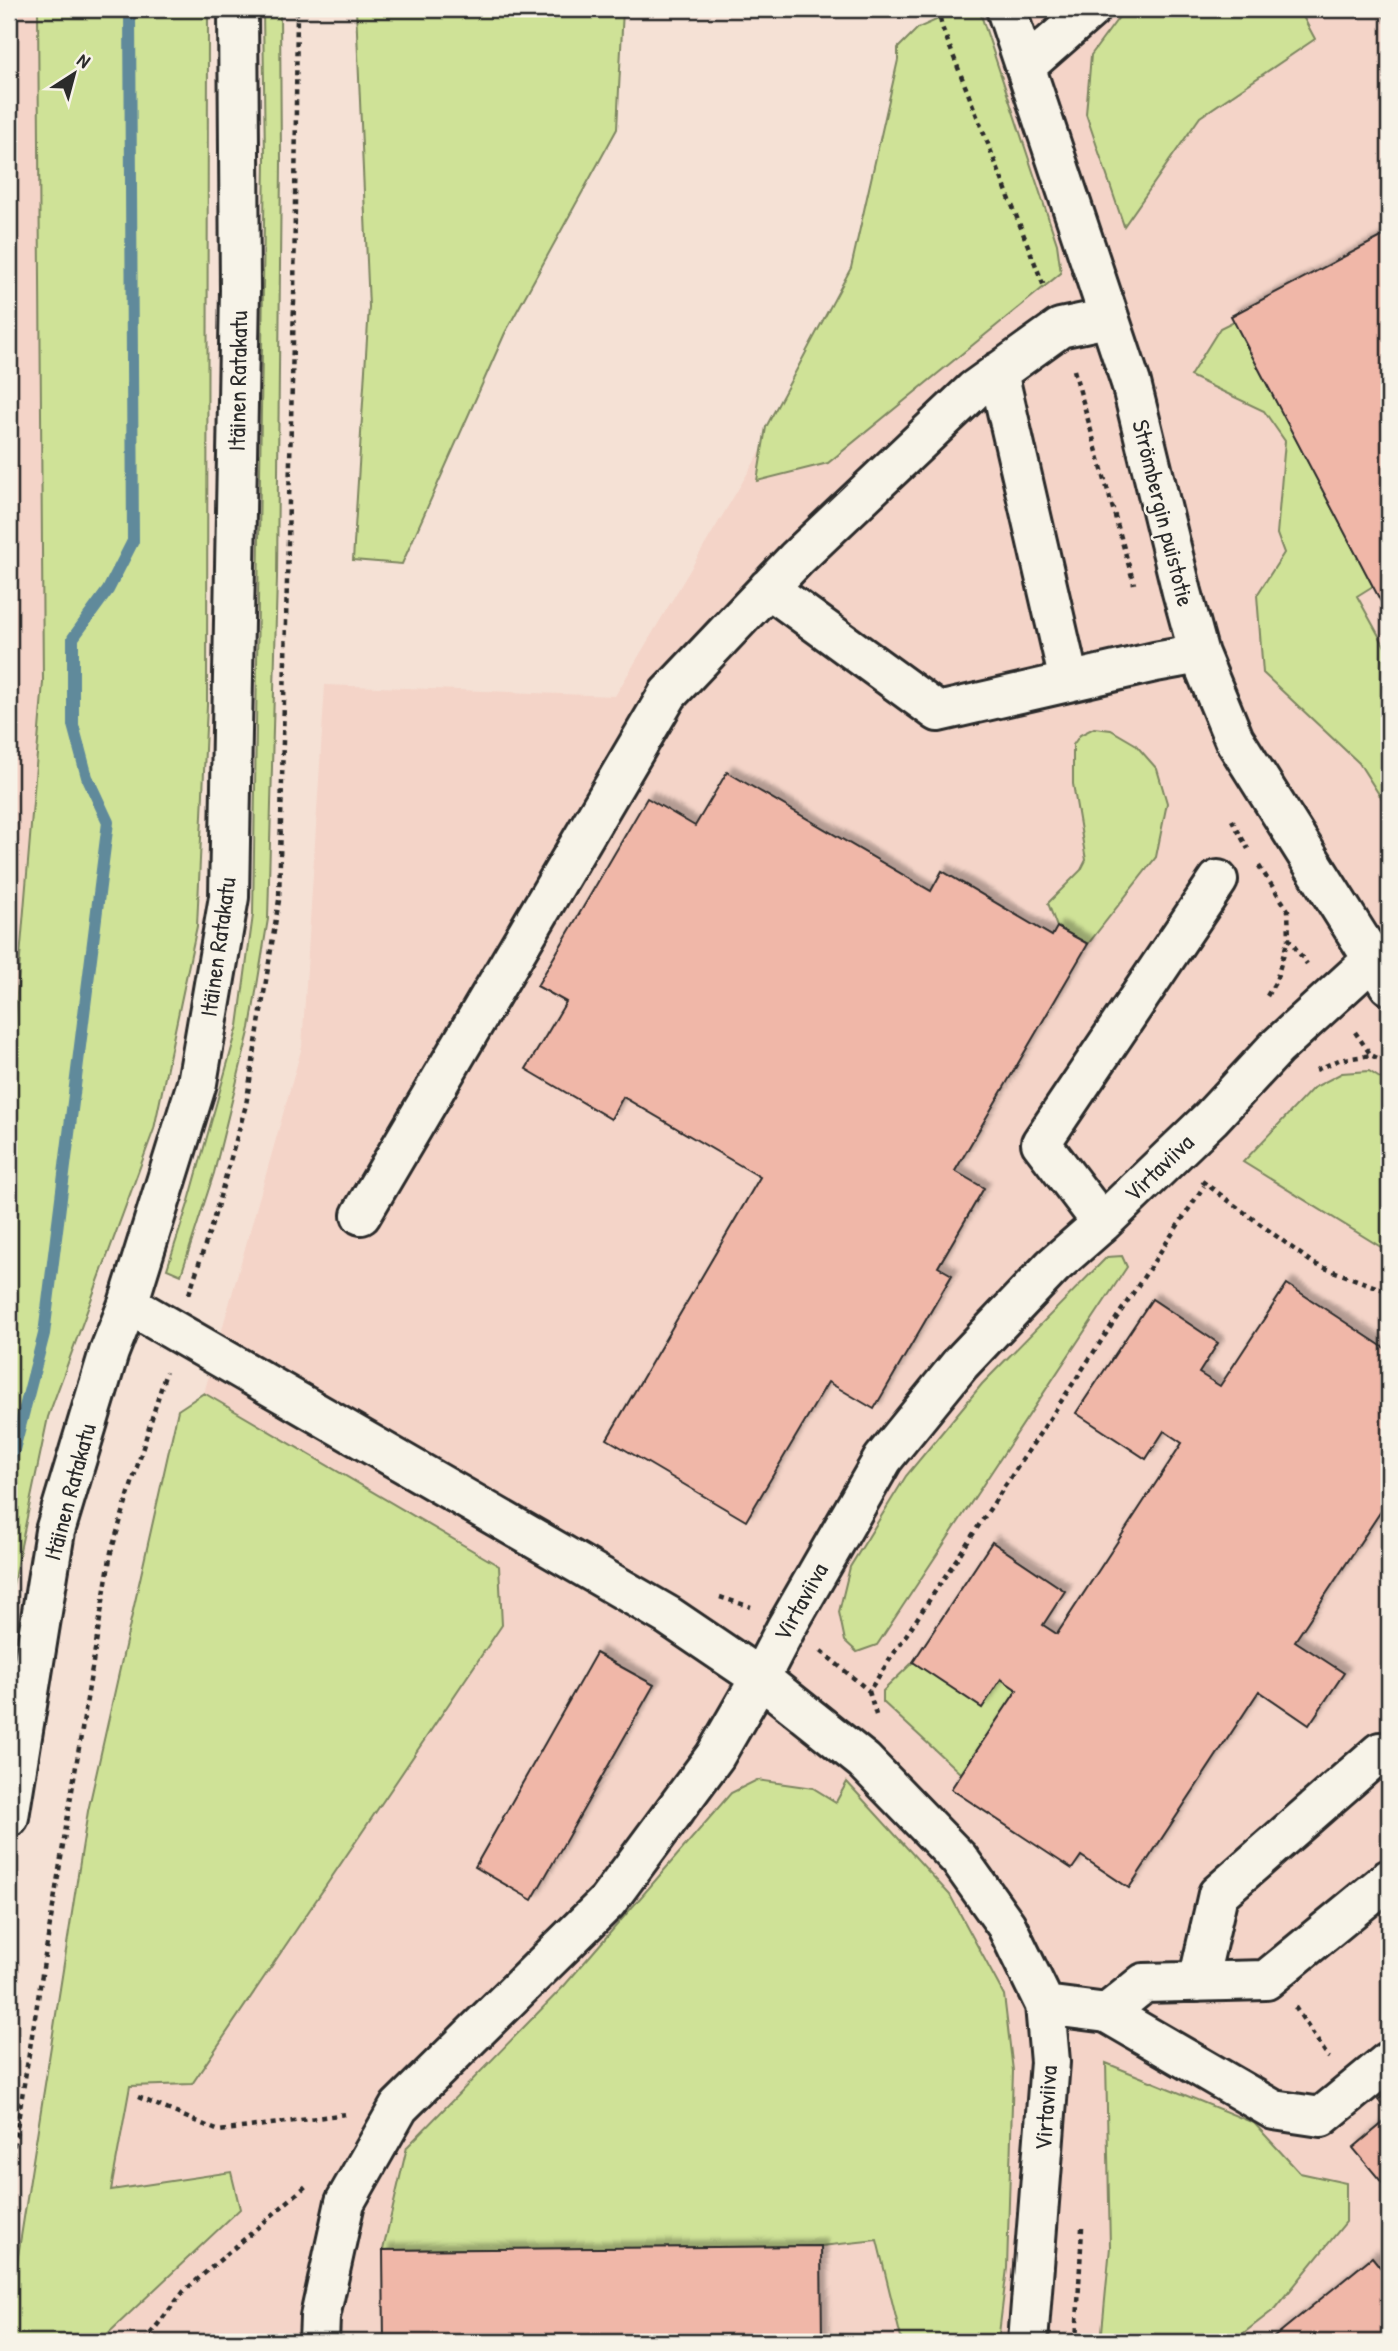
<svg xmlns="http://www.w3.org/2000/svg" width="1398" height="2351" font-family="'Patrick Hand',sans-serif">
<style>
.built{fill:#f4d4c8}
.green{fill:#cfe297;stroke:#7d8661;stroke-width:2}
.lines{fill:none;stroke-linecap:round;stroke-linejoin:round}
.stream{stroke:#608a9b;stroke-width:12}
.building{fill:#f0b7a8;stroke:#2b2b2b;stroke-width:2;filter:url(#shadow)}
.minor-casing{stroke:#2b2b2b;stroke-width:44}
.path{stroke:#2b2b2b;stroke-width:4.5;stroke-dasharray:5 5;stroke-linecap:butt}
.minor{stroke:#f7f3e8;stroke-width:38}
.labels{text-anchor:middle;stroke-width:5;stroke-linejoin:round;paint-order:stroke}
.street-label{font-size:24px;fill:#2b2b2b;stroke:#f7f3e8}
</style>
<defs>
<filter id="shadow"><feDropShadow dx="6" dy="-6" stdDeviation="2" flood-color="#0004"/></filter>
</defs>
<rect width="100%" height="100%" fill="#f5e1d5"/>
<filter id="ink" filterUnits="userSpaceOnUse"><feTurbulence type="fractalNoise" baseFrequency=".0143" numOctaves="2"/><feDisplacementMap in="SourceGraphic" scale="14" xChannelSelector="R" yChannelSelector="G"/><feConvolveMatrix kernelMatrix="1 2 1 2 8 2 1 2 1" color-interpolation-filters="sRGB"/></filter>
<g filter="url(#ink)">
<!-- built -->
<path class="built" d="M9,9H38L39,27L43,682L9,1090Z
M1024,9H1389V2342H9V2313L88,1811L178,1410L204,1393L302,1047L325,685L615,696Z"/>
<!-- green -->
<path class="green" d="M38,9H208L207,705L197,926L154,1129L48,1417L9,1603V1090L43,682Z
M263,9H280L281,162L277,577L268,919L250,1028L214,1173L181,1275L167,1269L189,1201L238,1026L253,915L265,159Z
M356,9H623L617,129L505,333L402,564L353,560L369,307Z
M961,9L980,12L1057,244L1061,273L828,463L757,481L766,427L851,268L898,60V48L918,28Z
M1125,9H1299L1315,39L1200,117L1124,226L1086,114L1091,55Z
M1234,321L1373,586L1357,596L1389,654V810L1359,763L1263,673L1257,595L1284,553L1277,534L1285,441L1264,411L1190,376L1220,328Z
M1094,728L1111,730L1135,744L1157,769L1167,803L1156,857L1088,944L1057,927L1048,903L1081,870L1086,860L1073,784V745L1080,735Z
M1369,1071L1389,1084V1252L1243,1162L1313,1088L1342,1073Z
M1122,1256L1127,1267L877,1645L857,1652L845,1641L839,1612L850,1567L906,1476L982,1384L1107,1257Z
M204,1393L499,1566L502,1625L192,2084L130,2086L111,2190L231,2172L240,2209L99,2342H9V2313L88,1811L178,1410Z
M913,1662L982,1707L1001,1679L1017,1690L961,1774L883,1702V1691Z
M757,1780L813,1788L836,1802L847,1782L950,1895L1004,1995L1013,2071L1007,2268L998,2342H902L877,2240L821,2246L383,2250L407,2147L564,1986L731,1793Z
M1106,2063L1254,2123L1300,2173L1346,2183V2222L1276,2308L1232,2342H1101L1110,2247Z"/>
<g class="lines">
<!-- stream -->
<path class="stream" d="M9,1469L44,1334L108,822L87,777L73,725V638L108,590L133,541L130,9"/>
</g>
<!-- building -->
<path class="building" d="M1380,9H1389V27Z
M1389,233V617L1231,316Z
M727,772L931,891L942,871L1052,936L1057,927L1088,944L955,1171L984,1188L938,1267L952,1275L874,1409L828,1382L746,1521L607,1439L760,1177L623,1097L611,1119L526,1069L566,1002L537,986L647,798L695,826Z
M1287,1284L1389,1351V1499L1295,1641L1344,1673L1309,1725L1259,1691L1129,1888L1081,1856L1072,1869L951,1789L1017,1690L1001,1679L982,1708L913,1662L992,1542L1065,1591L1043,1625L1057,1634L1182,1443L1164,1431L1146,1459L1076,1413L1152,1299L1218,1343L1199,1373L1220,1386Z
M596,1653L654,1685L532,1900L475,1867Z
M1389,2091V2113L1378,2100Z
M1389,2118V2191L1353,2148Z
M821,2246L822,2342H384L383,2250Z
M1372,2257L1389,2278V2342H1268Z"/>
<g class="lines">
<!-- minor casing -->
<g class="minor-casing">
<path id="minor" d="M1006,9L1131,383L1182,592L1199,654L1234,739L1389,985
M1026,66L1091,9
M998,372L1069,681
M768,588L938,712L1155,662L1199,654
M361,1215L668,694L796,559L974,390L1060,328L1108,318
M1102,1223L1041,1143L1218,880
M128,1304L667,1615L760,1678L715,1756L607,1902L399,2107L345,2202L320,2317L319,2342
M9,1817L55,1531L109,1352L128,1304L197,1083L229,897L240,290L238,9
M1198,1982L1218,1894L1380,1752
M1045,2005L1107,2013L1274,2110L1321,2117L1389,2061
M1107,2013L1144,1983L1266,1980L1389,1879
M1028,2342L1050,2062L1045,2005L1006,1925L959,1859L864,1761L760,1678L786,1628L883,1459L961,1363L1053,1266L1102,1223L1211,1118L1276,1048L1372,960L1389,952"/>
</g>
<!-- path -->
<path class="path" d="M938,9L942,27L1045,289
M1074,370L1134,584
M1232,820L1248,849
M1259,866L1288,910L1289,939L1307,964
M1267,996L1276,981L1288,939
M1355,1032L1371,1055L1389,1064
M1316,1070L1339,1060L1371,1055
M1202,1181L1314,1264L1389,1292
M189,1294L213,1221L246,1105L279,900L294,302L297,9
M720,1597L751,1607
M821,1651L869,1691
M876,1715L869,1691L1204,1186
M1295,2007L1329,2058
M138,2097L219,2131L346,2114
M9,2176L111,1552L166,1372
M144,2342L184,2291L306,2186
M1076,2342L1082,2228"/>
<!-- minor -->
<use href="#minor" class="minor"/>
</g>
</g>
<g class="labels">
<!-- street labels -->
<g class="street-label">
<text transform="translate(238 381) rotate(-89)" y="8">Itäinen Ratakatu</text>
<text transform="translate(1163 513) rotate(76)" y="8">Strömbergin puistotie</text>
<text transform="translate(218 947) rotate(-82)" y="8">Itäinen Ratakatu</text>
<text transform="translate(1159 1168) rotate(-44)" y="8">Virtaviiva</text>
<text transform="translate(70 1492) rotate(-75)" y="8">Itäinen Ratakatu</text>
<text transform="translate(801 1602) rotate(-61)" y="8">Virtaviiva</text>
<text transform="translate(1046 2108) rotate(-86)" y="8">Virtaviiva</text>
</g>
</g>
<!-- margin -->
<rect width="1398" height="2351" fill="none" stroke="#f7f3e8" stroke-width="35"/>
<rect x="18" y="18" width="1363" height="2316" fill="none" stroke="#2b2b2b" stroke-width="2.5" filter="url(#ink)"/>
<!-- north arrow -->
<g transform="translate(74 74) rotate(36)" stroke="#f7f3e8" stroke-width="5" paint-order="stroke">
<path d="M0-5L12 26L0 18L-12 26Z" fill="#2b2b2b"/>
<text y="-10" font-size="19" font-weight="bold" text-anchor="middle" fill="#2b2b2b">N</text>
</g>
</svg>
